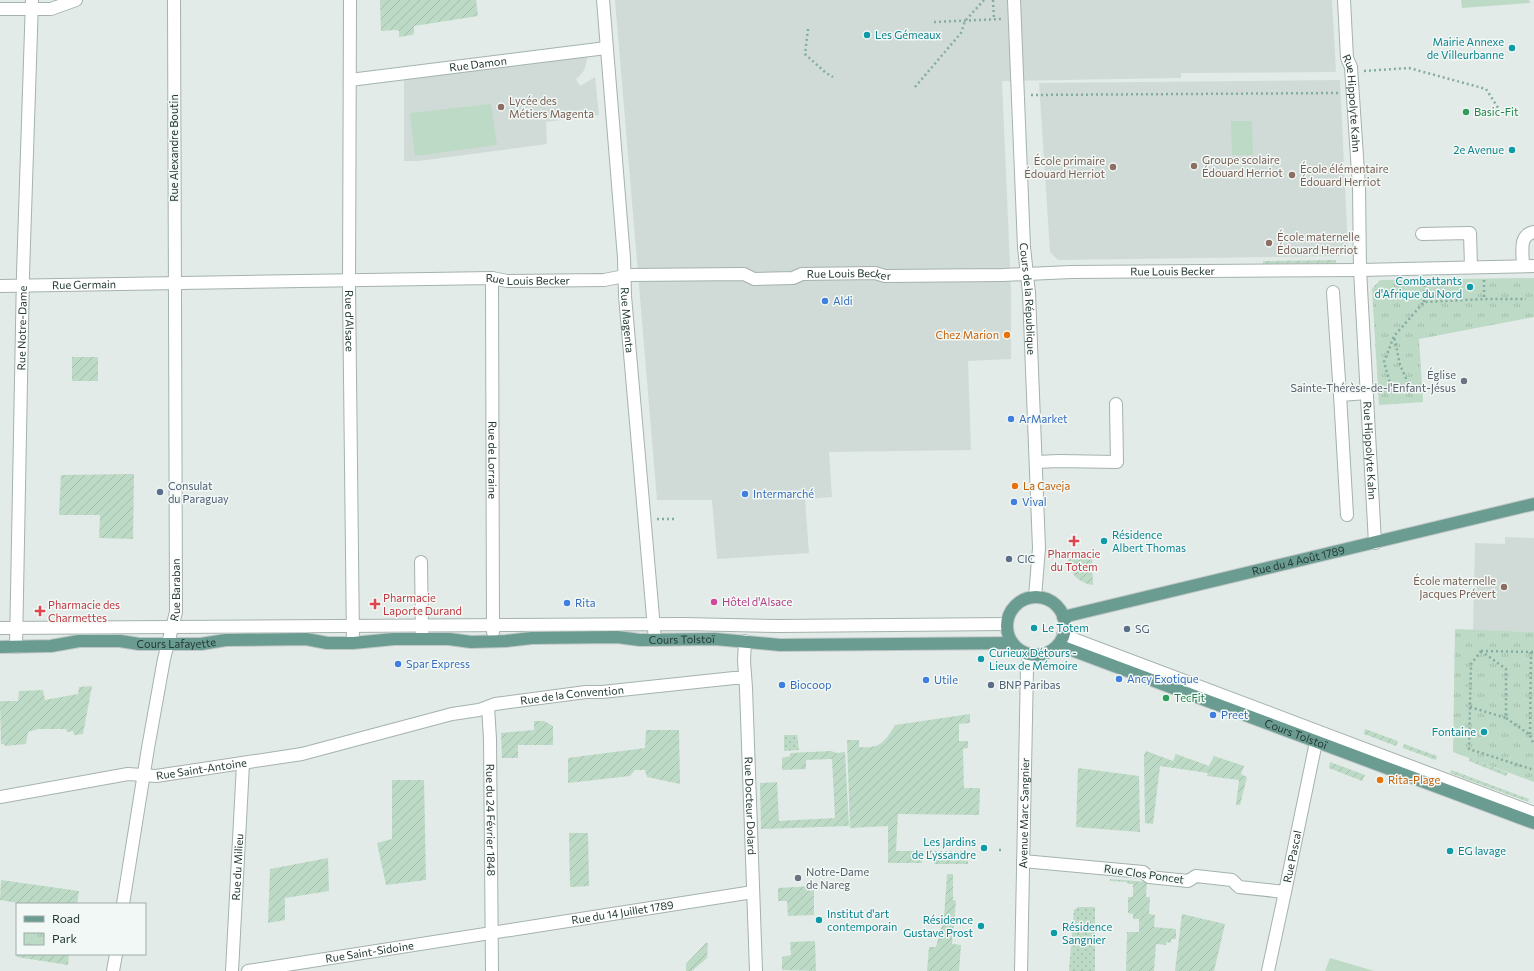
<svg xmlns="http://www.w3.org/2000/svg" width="1534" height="971" font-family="Commissioner,sans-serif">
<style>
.built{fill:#d0dbd7}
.grass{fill:url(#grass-dots)}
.park{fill:url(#park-tufts)}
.garden{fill:url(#garden-furrows)}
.pitch{fill:#bddac6}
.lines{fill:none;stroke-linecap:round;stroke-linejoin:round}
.minor-casing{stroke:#a5b2ae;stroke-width:14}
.major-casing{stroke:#c2c8c6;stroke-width:14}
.path{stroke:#85aca2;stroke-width:2.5;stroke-dasharray:2 3;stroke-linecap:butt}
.minor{stroke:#fff;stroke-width:12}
.major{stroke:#6b9c92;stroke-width:12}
.culture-dot{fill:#0f9aa8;stroke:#f2f8f5;stroke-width:1.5}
.education-dot{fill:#8d6e63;stroke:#f2f8f5;stroke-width:1.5}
.leisure-dot{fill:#2e9e5b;stroke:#f2f8f5;stroke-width:1.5}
.shop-dot{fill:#3f7fe0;stroke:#f2f8f5;stroke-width:1.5}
.food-dot{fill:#e8710a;stroke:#f2f8f5;stroke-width:1.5}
.worship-dot{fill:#6b7280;stroke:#f2f8f5;stroke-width:1.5}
.service-dot{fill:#5c6f8a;stroke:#f2f8f5;stroke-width:1.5}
.health-dot{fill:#e0444e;stroke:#f2f8f5;stroke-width:1.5}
.hotel-dot{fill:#d1479c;stroke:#f2f8f5;stroke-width:1.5}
.labels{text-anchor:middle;stroke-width:3;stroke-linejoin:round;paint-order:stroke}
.culture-label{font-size:11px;fill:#0d838f;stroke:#f2f8f5;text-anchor:start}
.street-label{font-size:11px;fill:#243a35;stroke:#f2f8f5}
.education-label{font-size:11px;fill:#785e54;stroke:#f2f8f5;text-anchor:start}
.leisure-label{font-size:11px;fill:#27864d;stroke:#f2f8f5;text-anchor:start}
.shop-label{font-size:11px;fill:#366cbe;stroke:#f2f8f5;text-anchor:start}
.food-label{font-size:11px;fill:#c56008;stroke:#f2f8f5;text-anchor:start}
.worship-label{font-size:11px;fill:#5b616d;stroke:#f2f8f5;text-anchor:end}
.service-label{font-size:11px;fill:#4e5e75;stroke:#f2f8f5;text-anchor:start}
.health-label{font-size:11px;fill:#be3a42;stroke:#f2f8f5;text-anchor:start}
.hotel-label{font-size:11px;fill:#b23c85;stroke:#f2f8f5;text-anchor:start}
</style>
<defs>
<pattern id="grass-dots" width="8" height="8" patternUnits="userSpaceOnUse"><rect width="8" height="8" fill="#bddac6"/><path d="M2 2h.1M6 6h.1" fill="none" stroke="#a2bcab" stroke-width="1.8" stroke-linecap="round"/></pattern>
<pattern id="park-tufts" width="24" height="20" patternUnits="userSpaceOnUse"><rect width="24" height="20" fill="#bddac6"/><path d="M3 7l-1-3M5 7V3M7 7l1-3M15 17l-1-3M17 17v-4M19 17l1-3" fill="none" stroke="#a2bcab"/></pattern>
<pattern id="garden-furrows" width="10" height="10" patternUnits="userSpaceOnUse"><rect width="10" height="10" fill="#bddac6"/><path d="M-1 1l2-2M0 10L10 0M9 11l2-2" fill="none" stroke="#a2bcab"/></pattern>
</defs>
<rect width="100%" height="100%" fill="#e2ebe7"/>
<!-- built -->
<path class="built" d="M615,0H1332L1336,72L1181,73V78L1002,81L1011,289V359L968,361L971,450L829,452L832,497L805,499L809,553L717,559L712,500H657Z
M588,55L585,68L583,72L576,79L580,86L595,77L599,115L546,122L547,144L419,161H404V77Z
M1340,80L1348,249L1340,256L1058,260L1050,252L1039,83Z
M1505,537L1534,538V632L1473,630L1475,543L1505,544Z"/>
<!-- grass -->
<path class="grass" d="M784,735H797L799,750L784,751Z
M1078,907H1095V971H1069L1074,910Z"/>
<!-- park -->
<path class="park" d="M1534,278V317L1419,339L1423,402L1379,405L1372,289L1380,280Z
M1455,629L1534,632V782L1453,752Z"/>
<!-- garden -->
<path class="garden" d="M380,0H476L478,16L414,26V33L412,35L399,37V31L396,30L381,31Z
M1336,260V263L1263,264V261Z
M72,357H98V381H72Z
M134,474L133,539L99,538L100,515H59L61,475Z
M1092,557L1093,585C1078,583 1069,573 1068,558Z
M92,686L83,734L74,735L73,731L67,732L66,729H38L28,732L26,744L5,746L4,744H1L0,701H18L19,691L43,690L45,700L78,694L79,687Z
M970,714V723L959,724V741H968V748L963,749L964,788H980L979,815L898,814L896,851H923L922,863H888V826L850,828L847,740H859V747C880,749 885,742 895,725Z
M534,721H544L553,726V745H518V758H502L501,733L534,730Z
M1365,729L1398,741L1396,746L1364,734Z
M646,730H679L680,784L647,777L645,770H635L630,776L568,783V758L645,748Z
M1404,744L1437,756L1436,760L1403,748Z
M831,751L837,753L845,752L849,826L761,829L760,783L777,782L779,821L835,818L832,759L806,760V769L782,770V758L790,756V753Z
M1146,751L1173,761L1176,754L1209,766L1214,756L1244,766L1241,774L1247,777L1240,805H1236L1239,780L1207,776L1208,773L1160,766L1153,824L1145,823L1144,755Z
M1470,758L1508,773L1506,776L1469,761Z
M1330,762L1365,775L1362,781L1329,768Z
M1078,768L1139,776L1140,832L1076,827Z
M1451,770L1529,799L1528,802L1450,773Z
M392,780H424L426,880L386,885L377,843L392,839Z
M569,833H588L589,886L570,887Z
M934,856H968V864H934Z
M328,858L329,891L285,898V920L268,923L270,869Z
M947,874H953V900L956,901L952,944L961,945L959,971H927L929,947H936L944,918Z
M1110,879L1147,882L1146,897H1150L1149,914L1155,915L1154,927L1176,929V939H1171V943L1166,942V945L1156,944L1154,971H1126L1127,932H1139V919H1133V914L1128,913V897H1133V884H1128L1127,882L1110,881Z
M1,880L79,891L77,904H25L0,900Z
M814,886V915L788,916L787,901H778V888Z
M1182,914L1225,924L1214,971H1175Z
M815,941L816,971L782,970V957L791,955L790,942Z
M706,943H708L707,958L692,971H686V964Z
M17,954H69L68,965L17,957Z"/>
<!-- pitch -->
<path class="pitch" d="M1461,0H1529L1530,3L1462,8Z
M491,104L497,145L415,156L410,113Z
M1231,121H1252L1253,155H1232Z
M1330,958L1374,971H1325Z"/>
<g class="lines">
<!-- minor casing -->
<g class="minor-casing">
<g id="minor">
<path id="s1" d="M350,0L349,287L353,643"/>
<path id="s2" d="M603,0L624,258L625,296L655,640"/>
<path id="s3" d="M1014,0L1024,247L1029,293L1039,548L1035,597"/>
<path id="s4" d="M1344,0L1347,58L1351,67L1359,187L1360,270L1375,543"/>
<path d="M0,9H51L76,0"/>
<path id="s5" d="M350,80L606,48"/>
<path d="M1422,234L1470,233L1471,267"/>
<path d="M1523,266C1523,253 1518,235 1534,232"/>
<path id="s6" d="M492,278L493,632"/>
<path id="s7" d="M0,286L492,278L507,281L604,280L630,275L744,274L754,279L793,278L802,274L875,273L885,276L1003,275L1071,272L1360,270L1534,266"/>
<path d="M1333,292L1340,395L1367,393"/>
<path d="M1340,395L1347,515"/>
<path d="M1036,462L1059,461L1117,462L1116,404"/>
<path d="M421,562L422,634"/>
<path d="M0,628L683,624L779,626L1007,624"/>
<path d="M1063,635L1534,813"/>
<path id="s8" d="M745,641L744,661L746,688L756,971"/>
<path id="s9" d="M16,647L23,274L32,0"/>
<path id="s10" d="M488,707L490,739L492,971"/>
<path id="s11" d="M0,797L128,774L156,776L302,754L452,714L479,710L495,704L586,692H602L734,678H745"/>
<path d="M1023,861L1143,872L1149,877L1188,881L1196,876L1232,880L1239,887L1285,892"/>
<path id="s12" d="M123,904L148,748L164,659L176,612L174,0"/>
<path d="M113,971L116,954"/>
<path id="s13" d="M232,971L243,764"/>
<path id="s14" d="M248,971L753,892"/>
<path id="s15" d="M1021,971L1027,668L1029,655"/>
<path id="s16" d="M1268,971L1285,892L1316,742"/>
</g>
</g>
<!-- major casing -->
<g class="major-casing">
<g id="major">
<circle cx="1036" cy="626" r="29"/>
<path id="s17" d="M1063,617L1534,504"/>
<path id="s18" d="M1058,645L1534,823"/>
<path id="s19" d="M0,647L51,646L79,641H120L139,644H201L226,640L306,639L327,643H353L394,639H449L471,642L506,641L532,638L617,637L640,640L715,639L780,645L1012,643"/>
</g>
</g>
<!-- path -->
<path class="path" d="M993,0L994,19
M934,22L1001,19
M808,29L805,54L826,73L833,77
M1364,71L1409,68L1486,89L1502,114
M915,87L961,33L965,21L984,0
M1031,95L1340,93
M1484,280V299
M1424,302V280
M1391,387L1409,385L1400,365L1394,336
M1378,393L1391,387L1384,362L1394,336L1424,302L1484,299H1526
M657,519H675
M1481,651L1471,664L1469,749L1534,770
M1481,651L1506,669V718L1530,735L1534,745
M1481,651L1534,652
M1470,707L1506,718
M1530,734L1531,651
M999,850H1002
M930,852L966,853L968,851"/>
<!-- minor -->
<use href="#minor" class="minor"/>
<!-- major -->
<use href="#major" class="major"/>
</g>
<!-- markers -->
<g class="culture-dot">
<circle cx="867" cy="35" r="4"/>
<circle cx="1512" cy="48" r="4"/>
<circle cx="1512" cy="150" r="4"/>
<circle cx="1470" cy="287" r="4"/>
<circle cx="1104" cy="541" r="4"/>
<circle cx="1034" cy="628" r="4"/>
<circle cx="981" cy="659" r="4"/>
<circle cx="1484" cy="732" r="4"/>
<circle cx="984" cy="848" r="4"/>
<circle cx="1450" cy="851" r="4"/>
<circle cx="819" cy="920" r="4"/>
<circle cx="981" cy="926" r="4"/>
<circle cx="1054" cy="933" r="4"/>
</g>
<g class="education-dot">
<circle cx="501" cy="107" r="4"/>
<circle cx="1194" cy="166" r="4"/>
<circle cx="1113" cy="167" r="4"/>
<circle cx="1292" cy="175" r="4"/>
<circle cx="1269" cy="243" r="4"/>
<circle cx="1504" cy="587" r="4"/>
</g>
<g class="leisure-dot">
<circle cx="1466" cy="112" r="4"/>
<circle cx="1166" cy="698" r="4"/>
</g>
<g class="shop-dot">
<circle cx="825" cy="301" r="4"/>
<circle cx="1011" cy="419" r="4"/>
<circle cx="745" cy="494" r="4"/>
<circle cx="1014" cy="502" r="4"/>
<circle cx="567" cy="603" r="4"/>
<circle cx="398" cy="664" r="4"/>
<circle cx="1119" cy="679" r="4"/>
<circle cx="926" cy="680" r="4"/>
<circle cx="782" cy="685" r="4"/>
<circle cx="1213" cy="715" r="4"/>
</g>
<g class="food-dot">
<circle cx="1007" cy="335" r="4"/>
<circle cx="1015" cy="486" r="4"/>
<circle cx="1380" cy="780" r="4"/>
</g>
<g class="worship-dot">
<circle cx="1464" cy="381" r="4"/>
<circle cx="798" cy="878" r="4"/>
</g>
<g class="service-dot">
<circle cx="160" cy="492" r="4"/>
<circle cx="1009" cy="559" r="4"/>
<circle cx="1127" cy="629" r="4"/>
<circle cx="991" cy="685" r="4"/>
</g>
<g class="health-dot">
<path d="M1072 535h4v4h4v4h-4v4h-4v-4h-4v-4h4z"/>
<path d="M373 598h4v4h4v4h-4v4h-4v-4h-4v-4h4z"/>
<path d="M38 605h4v4h4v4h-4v4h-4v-4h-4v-4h4z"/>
</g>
<circle class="hotel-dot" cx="714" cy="602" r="4"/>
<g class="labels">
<!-- culture labels -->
<g class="culture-label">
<text x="875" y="39">Les Gémeaux</text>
<text x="1504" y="46" text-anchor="end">Mairie Annexe<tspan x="1504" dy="13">de Villeurbanne</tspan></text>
<text x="1504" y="154" text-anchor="end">2e Avenue</text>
<text x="1462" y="285" text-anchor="end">Combattants<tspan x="1462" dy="13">d'Afrique du Nord</tspan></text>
<text x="1112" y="539">Résidence<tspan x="1112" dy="13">Albert Thomas</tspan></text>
<text x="1042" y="632">Le Totem</text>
<text x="989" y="657">Curieux Détours -<tspan x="989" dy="13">Lieux de Mémoire</tspan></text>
<text x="1476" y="736" text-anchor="end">Fontaine</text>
<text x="976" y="846" text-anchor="end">Les Jardins<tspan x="976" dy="13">de Lyssandre</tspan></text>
<text x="1458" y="855">EG lavage</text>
<text x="827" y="918">Institut d'art<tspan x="827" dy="13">contemporain</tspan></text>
<text x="973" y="924" text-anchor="end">Résidence<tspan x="973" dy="13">Gustave Prost</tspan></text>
<text x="1062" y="931">Résidence<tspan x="1062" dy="13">Sangnier</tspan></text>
</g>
<!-- street labels -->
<g class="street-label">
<text dy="4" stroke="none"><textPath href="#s5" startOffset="129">Rue Damon</textPath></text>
<text dy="4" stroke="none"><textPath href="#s4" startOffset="104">Rue Hippolyte Kahn</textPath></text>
<text transform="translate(174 148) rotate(-90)" y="4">Rue Alexandre Boutin</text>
<text dy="4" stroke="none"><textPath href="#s7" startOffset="1176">Rue Louis Becker</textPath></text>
<text dy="4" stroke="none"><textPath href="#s7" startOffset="852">Rue Louis Becker</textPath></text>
<text dy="4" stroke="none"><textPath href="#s7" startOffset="528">Rue Louis Becker</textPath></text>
<text dy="4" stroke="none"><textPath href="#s7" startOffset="84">Rue Germain</textPath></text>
<text dy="4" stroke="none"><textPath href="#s3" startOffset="299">Cours de la République</textPath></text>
<text dy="4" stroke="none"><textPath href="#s2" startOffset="321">Rue Magenta</textPath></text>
<text dy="4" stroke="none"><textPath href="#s1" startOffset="321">Rue d'Alsace</textPath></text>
<text dy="4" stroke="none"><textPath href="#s9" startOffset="319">Rue Notre-Dame</textPath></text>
<text dy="4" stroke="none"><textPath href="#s4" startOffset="452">Rue Hippolyte Kahn</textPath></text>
<text dy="4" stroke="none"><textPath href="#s6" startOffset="182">Rue de Lorraine</textPath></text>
<text dy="4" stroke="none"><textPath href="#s17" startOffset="242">Rue du 4 Août 1789</textPath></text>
<text dy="4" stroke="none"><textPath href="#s12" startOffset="319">Rue Baraban</textPath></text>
<text dy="4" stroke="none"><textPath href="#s19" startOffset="684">Cours Tolstoï</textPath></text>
<text dy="4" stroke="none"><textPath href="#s19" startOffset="177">Cours Lafayette</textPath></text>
<text dy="4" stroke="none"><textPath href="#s11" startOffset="583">Rue de la Convention</textPath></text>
<text dy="4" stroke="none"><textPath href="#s18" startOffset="254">Cours Tolstoï</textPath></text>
<text dy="4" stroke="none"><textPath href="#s11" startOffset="204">Rue Saint-Antoine</textPath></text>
<text dy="4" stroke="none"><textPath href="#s8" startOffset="165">Rue Docteur Dolard</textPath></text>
<text dy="4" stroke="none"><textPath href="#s15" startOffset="158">Avenue Marc Sangnier</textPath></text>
<text dy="4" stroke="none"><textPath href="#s10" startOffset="113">Rue du 24 Février 1848</textPath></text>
<text dy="4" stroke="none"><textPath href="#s16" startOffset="117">Rue Pascal</textPath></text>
<text dy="4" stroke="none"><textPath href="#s13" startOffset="104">Rue du Milieu</textPath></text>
<text transform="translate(1144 874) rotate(8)" y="4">Rue Clos Poncet</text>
<text dy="4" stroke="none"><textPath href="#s14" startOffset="379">Rue du 14 Juillet 1789</textPath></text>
<text dy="4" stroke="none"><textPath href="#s14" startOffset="123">Rue Saint-Sidoine</textPath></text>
</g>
<!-- education labels -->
<g class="education-label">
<text x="509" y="105">Lycée des<tspan x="509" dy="13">Métiers Magenta</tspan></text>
<text x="1202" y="164">Groupe scolaire<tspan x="1202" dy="13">Édouard Herriot</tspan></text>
<text x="1105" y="165" text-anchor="end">École primaire<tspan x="1105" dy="13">Édouard Herriot</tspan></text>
<text x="1300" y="173">École élémentaire<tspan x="1300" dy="13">Édouard Herriot</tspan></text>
<text x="1277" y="241">École maternelle<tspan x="1277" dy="13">Édouard Herriot</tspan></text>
<text x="1496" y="585" text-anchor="end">École maternelle<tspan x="1496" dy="13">Jacques Prévert</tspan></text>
</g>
<!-- leisure labels -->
<g class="leisure-label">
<text x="1474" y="116">Basic-Fit</text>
<text x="1174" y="702">TecFit</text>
</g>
<!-- shop labels -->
<g class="shop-label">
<text x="833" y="305">Aldi</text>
<text x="1019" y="423">ArMarket</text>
<text x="753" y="498">Intermarché</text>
<text x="1022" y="506">Vival</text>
<text x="575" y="607">Rita</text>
<text x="406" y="668">Spar Express</text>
<text x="1127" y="683">Ancy Exotique</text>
<text x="934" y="684">Utile</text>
<text x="790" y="689">Biocoop</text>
<text x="1221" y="719">Preet</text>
</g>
<!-- food labels -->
<g class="food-label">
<text x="999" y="339" text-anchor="end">Chez Marion</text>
<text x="1023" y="490">La Caveja</text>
<text x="1388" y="784">Rita-Plage</text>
</g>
<!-- worship labels -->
<g class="worship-label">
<text x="1456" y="379">Église<tspan x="1456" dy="13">Sainte-Thérèse-de-l'Enfant-Jésus</tspan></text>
<text x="806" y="876" text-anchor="start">Notre-Dame<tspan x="806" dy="13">de Nareg</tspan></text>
</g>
<!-- service labels -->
<g class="service-label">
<text x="168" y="490">Consulat<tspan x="168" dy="13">du Paraguay</tspan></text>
<text x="1017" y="563">CIC</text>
<text x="1135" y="633">SG</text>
<text x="999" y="689">BNP Paribas</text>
</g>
<!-- health labels -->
<g class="health-label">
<text x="1074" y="558" text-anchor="middle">Pharmacie<tspan x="1074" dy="13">du Totem</tspan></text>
<text x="383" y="602">Pharmacie<tspan x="383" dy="13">Laporte Durand</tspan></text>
<text x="48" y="609">Pharmacie des<tspan x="48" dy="13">Charmettes</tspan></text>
</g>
<!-- hotel labels -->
<g class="hotel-label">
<text x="722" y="606">Hôtel d'Alsace</text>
</g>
</g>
<!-- legend -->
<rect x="16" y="903" width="130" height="52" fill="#f2f8f5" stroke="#a0aca8"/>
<rect x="24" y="916" width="20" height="6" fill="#6b9c92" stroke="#a0aca8"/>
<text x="52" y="923" font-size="12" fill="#243a35">Road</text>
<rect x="24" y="933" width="20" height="12" fill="url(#park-tufts)" stroke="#a0aca8"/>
<text x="52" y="943" font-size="12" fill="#243a35">Park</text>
</svg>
